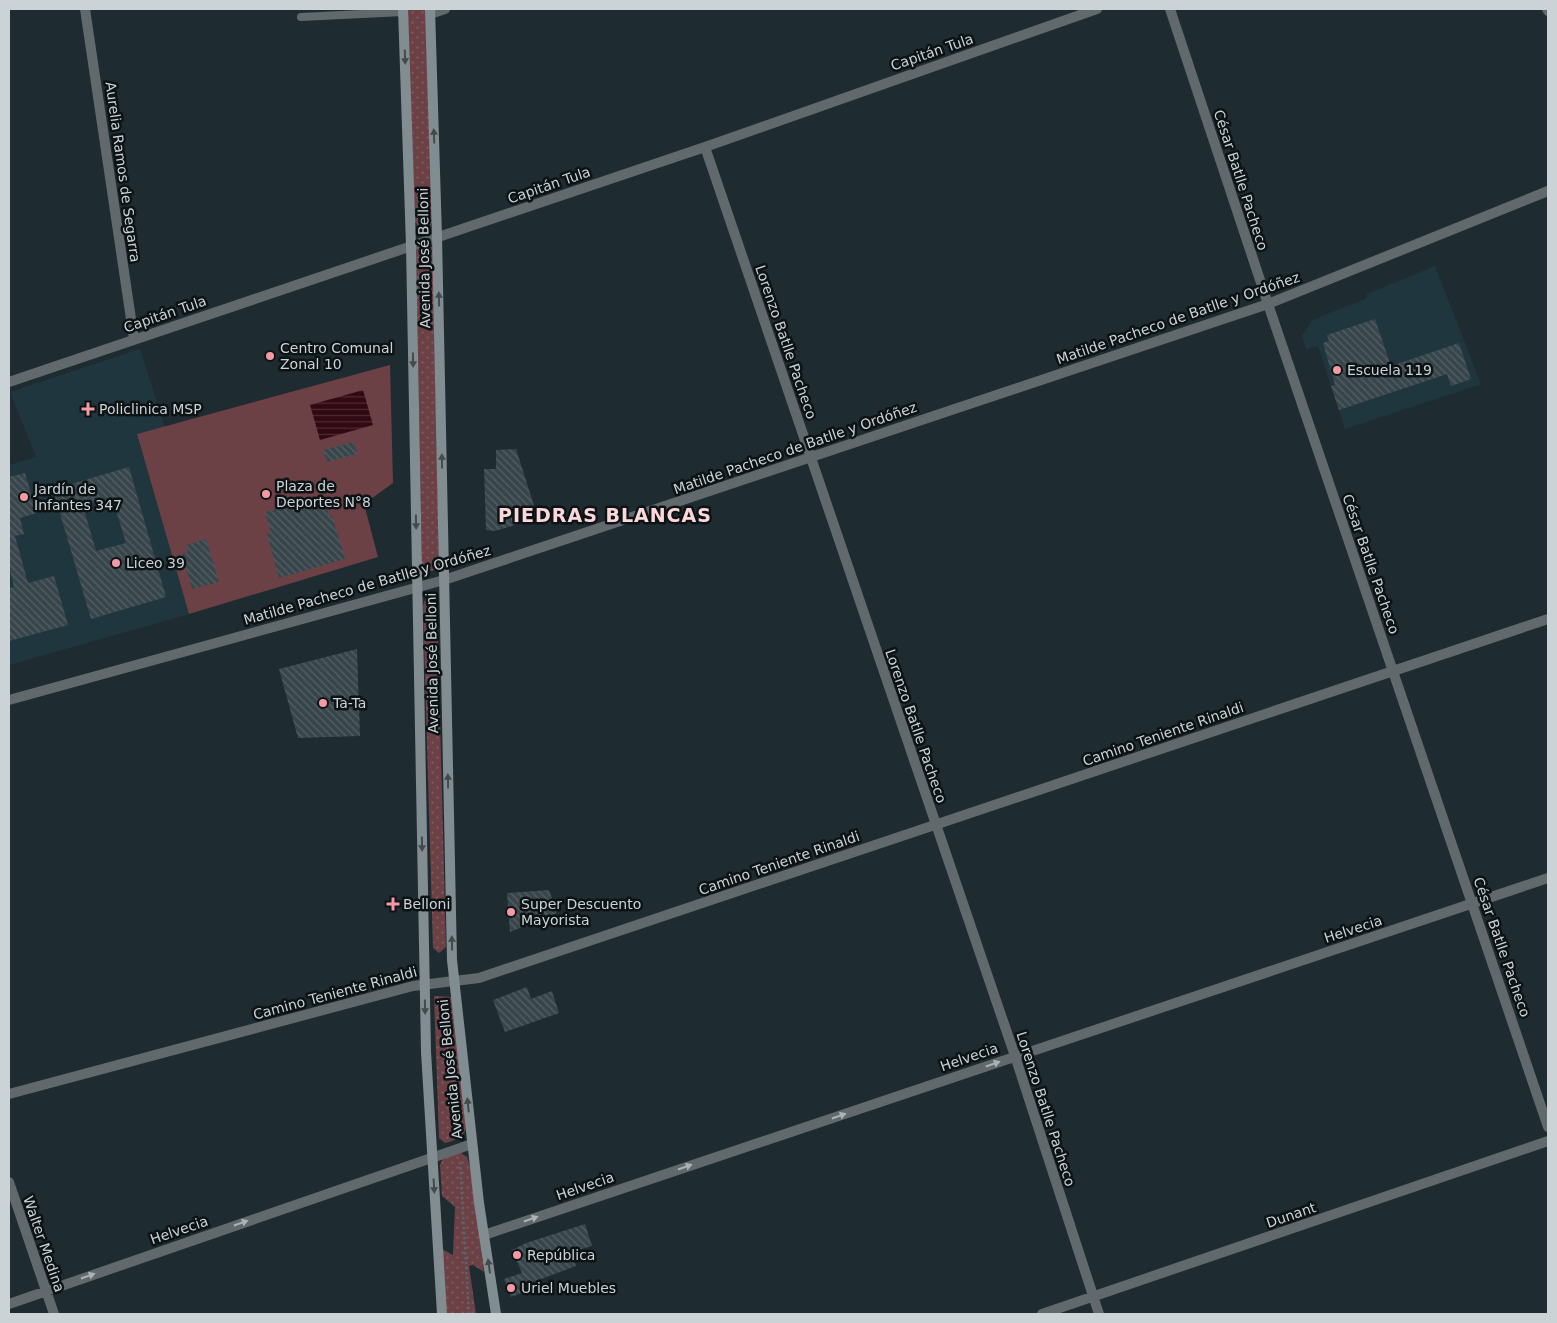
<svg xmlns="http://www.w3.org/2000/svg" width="1557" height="1323" font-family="'DejaVu Sans',sans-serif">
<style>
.built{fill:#20363e}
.grass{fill:url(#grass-dots)}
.pitch{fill:#6b4146}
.water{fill:url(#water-rules)}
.building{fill:url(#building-back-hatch);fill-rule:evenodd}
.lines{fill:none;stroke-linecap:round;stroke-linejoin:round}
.path{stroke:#5a666a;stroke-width:2.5;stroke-dasharray:2.5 2.5;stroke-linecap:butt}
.lane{stroke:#62696c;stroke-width:8}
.street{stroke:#62696c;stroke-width:10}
.secondary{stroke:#828d91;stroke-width:10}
.oneway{fill:#424a4d}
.oneway2{fill:#acb3b7}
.poi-dot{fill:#f49aa5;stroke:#0d1315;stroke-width:2}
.labels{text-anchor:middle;stroke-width:5;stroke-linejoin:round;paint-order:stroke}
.street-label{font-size:14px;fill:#cbd3d7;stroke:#0d1315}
.poi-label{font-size:14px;fill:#cbd3d7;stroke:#0d1315;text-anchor:start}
.district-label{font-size:19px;font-weight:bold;letter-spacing:1px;fill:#fcd8db;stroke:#0d1315}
</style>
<defs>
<pattern id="grass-dots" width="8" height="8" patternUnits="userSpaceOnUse" patternTransform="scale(1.25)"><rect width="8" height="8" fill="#6b4146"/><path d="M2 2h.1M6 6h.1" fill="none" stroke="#7f5c60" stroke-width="1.8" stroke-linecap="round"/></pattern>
<pattern id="water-rules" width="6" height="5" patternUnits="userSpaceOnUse" patternTransform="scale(1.25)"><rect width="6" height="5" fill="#310912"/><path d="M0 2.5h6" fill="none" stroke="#4e2c34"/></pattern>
<pattern id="building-back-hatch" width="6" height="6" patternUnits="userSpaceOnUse" patternTransform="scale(1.25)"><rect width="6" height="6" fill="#38464c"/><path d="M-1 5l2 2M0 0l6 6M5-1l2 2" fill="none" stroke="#536065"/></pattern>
</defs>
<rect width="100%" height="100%" fill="#1e2c31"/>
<!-- built -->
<path class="built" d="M1435,266L1481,384L1345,429L1318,346L1306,349L1302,336L1312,320L1367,298V294Z
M140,349L165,427L137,434L189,614L9,665V465L36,457L10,392Z"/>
<!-- grass -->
<path class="grass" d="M407,9H426L433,220L431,225L418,226L415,222Z
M422,246H431L433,250L439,564L433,571H427L422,569L416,250Z
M430,597L436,600L437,604L446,947L439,953L433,948L423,606L425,600Z
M434,996L453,997L466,1129C462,1138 454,1141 445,1143L439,1138Z
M461,1153L467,1157L471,1170L484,1272L473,1265L469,1266L476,1314H446L442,1249L453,1255L455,1207L442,1196L440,1165L444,1156Z"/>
<!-- pitch -->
<path class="pitch" d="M390,365L393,483L364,504L378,557L189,614L137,434Z"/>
<!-- water -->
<path class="water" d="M363,390L373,425L320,440L310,405Z"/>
<!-- building -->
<path class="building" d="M1375,319L1391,366L1459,343L1471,379L1451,386L1447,374L1339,410L1331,386L1335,385L1323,343L1329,341L1327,335Z
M354,442L357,454L327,462L323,450Z
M516,449L538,518L495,531L486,530L484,469H496V450Z
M129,467L166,597L91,619L55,496L70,492L68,485ZM112,497L126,543L96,551L83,506Z
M25,473L37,513L20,518L24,534L15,536L28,583L54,576L68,625L9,641V588L14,587L9,566V477Z
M324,496L329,516L332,515L345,559L279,578L267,534L271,532L265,512L280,508L279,505L309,497L310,500Z
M206,539L219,582L192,589L182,554L188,552L186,545Z
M357,649L360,736L298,738L279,669Z
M549,890L557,913L510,932L507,893Z
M527,987L531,999L552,991L559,1013L505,1032L493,1000Z
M585,1224L592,1246L571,1252L576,1266L525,1285L527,1291L511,1297L504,1279L522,1273L512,1250L526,1243Z"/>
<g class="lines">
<!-- path -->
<path class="path" d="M460,1162L469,1314"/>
<!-- lane -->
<path class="lane" d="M301,17L403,12"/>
<!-- street -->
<path class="street" d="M85,9L134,339
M1170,9L1268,304L1548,1127
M1547,9L1548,11
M430,14L445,9
M705,147L1015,1056L1099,1314
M9,382L705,147L1097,9
M9,700L444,580L1268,304L1548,191
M9,1094L413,986L479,978L1548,619
M9,1182L54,1314
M484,1235L1548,878
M9,1304L472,1144
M1042,1314L1548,1141"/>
<!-- secondary -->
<path class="secondary" d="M403,9L411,245L426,1052L442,1314
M430,9L437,236L452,960L479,1203L496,1314"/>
</g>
<!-- one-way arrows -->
<defs><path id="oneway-solid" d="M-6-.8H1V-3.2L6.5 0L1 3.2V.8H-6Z" transform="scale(1.25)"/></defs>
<g class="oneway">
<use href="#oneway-solid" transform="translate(405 57) rotate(88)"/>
<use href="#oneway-solid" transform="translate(434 136) rotate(-92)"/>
<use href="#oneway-solid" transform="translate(439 299) rotate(-91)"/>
<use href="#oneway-solid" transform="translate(413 360) rotate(89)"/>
<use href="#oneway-solid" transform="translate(442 461) rotate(-91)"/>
<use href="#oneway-solid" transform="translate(416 522) rotate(89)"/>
<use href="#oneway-solid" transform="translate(448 781) rotate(-91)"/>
<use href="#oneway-solid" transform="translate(422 844) rotate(89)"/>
<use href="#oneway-solid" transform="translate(452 943) rotate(-91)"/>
<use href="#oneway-solid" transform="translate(425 1007) rotate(89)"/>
<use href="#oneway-solid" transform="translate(468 1105) rotate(-96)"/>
<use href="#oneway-solid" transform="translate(434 1186) rotate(87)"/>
<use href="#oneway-solid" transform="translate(489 1266) rotate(-98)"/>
</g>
<g class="oneway2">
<use href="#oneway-solid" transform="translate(993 1064) rotate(-19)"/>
<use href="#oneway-solid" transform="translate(839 1116) rotate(-19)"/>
<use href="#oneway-solid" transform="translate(685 1167) rotate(-19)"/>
<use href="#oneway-solid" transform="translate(531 1219) rotate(-19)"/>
<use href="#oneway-solid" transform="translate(241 1223) rotate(-19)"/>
<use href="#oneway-solid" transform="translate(88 1276) rotate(-19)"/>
</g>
<!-- markers -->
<g class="poi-dot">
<circle cx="270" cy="356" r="5"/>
<circle cx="1337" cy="370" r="5"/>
<path d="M85.5 401.5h5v5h5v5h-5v5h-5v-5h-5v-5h5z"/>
<circle cx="266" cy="494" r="5"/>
<circle cx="24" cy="497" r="5"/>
<circle cx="116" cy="563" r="5"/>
<circle cx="323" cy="703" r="5"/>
<path d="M390.5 896.5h5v5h5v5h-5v5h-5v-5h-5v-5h5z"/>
<circle cx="511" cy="912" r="5"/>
<circle cx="517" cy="1255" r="5"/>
<circle cx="511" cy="1288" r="5"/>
</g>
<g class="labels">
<!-- street labels -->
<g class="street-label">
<text transform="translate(932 52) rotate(-19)" y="5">Capitán Tula</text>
<text transform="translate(123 172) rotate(82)" y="5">Aurelia Ramos de Segarra</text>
<text transform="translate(1241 180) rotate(72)" y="5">César Batlle Pacheco</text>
<text transform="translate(549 185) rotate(-19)" y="5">Capitán Tula</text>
<text transform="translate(424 258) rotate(-91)" y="5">Avenida José Belloni</text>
<text transform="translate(165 314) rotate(-19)" y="5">Capitán Tula</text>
<text transform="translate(1178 318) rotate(-19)" y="5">Matilde Pacheco de Batlle y Ordóñez</text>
<text transform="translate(786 342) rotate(71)" y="5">Lorenzo Batlle Pacheco</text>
<text transform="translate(795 448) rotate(-19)" y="5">Matilde Pacheco de Batlle y Ordóñez</text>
<text transform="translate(1371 564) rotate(71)" y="5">César Batlle Pacheco</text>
<text transform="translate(367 585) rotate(-16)" y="5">Matilde Pacheco de Batlle y Ordóñez</text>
<text transform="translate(432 663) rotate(-91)" y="5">Avenida José Belloni</text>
<text transform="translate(916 726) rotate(71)" y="5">Lorenzo Batlle Pacheco</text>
<text transform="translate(1163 734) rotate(-19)" y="5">Camino Teniente Rinaldi</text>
<text transform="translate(779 863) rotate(-19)" y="5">Camino Teniente Rinaldi</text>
<text transform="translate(1353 929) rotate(-18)" y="5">Helvecia</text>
<text transform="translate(1502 947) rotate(71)" y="5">César Batlle Pacheco</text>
<text transform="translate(335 993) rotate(-15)" y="5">Camino Teniente Rinaldi</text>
<text transform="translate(969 1057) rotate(-19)" y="5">Helvecia</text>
<text transform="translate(450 1069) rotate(-96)" y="5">Avenida José Belloni</text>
<text transform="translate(1046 1109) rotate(72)" y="5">Lorenzo Batlle Pacheco</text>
<text transform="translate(585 1186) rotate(-19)" y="5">Helvecia</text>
<text transform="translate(1291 1215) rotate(-19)" y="5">Dunant</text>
<text transform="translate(179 1230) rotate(-19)" y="5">Helvecia</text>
<text transform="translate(44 1244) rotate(71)" y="5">Walter Medina</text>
</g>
<!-- poi labels -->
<g class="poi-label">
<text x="280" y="353">Centro Comunal<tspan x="280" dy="16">Zonal 10</tspan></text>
<text x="1347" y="375">Escuela 119</text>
<text x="99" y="414">Policlinica MSP</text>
<text x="276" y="491">Plaza de<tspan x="276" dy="16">Deportes N°8</tspan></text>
<text x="34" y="494">Jardín de<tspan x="34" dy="16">Infantes 347</tspan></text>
<text x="126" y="568">Liceo 39</text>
<text x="333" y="708">Ta-Ta</text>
<text x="403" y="909">Belloni</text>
<text x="521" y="909">Super Descuento<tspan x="521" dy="16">Mayorista</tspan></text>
<text x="527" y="1260">República</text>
<text x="521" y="1293">Uriel Muebles</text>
</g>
<!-- district labels -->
<g class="district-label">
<text x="605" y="522">PIEDRAS BLANCAS</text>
</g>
</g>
<!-- border -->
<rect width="1557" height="1323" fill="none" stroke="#cbd3d7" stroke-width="20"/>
</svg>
